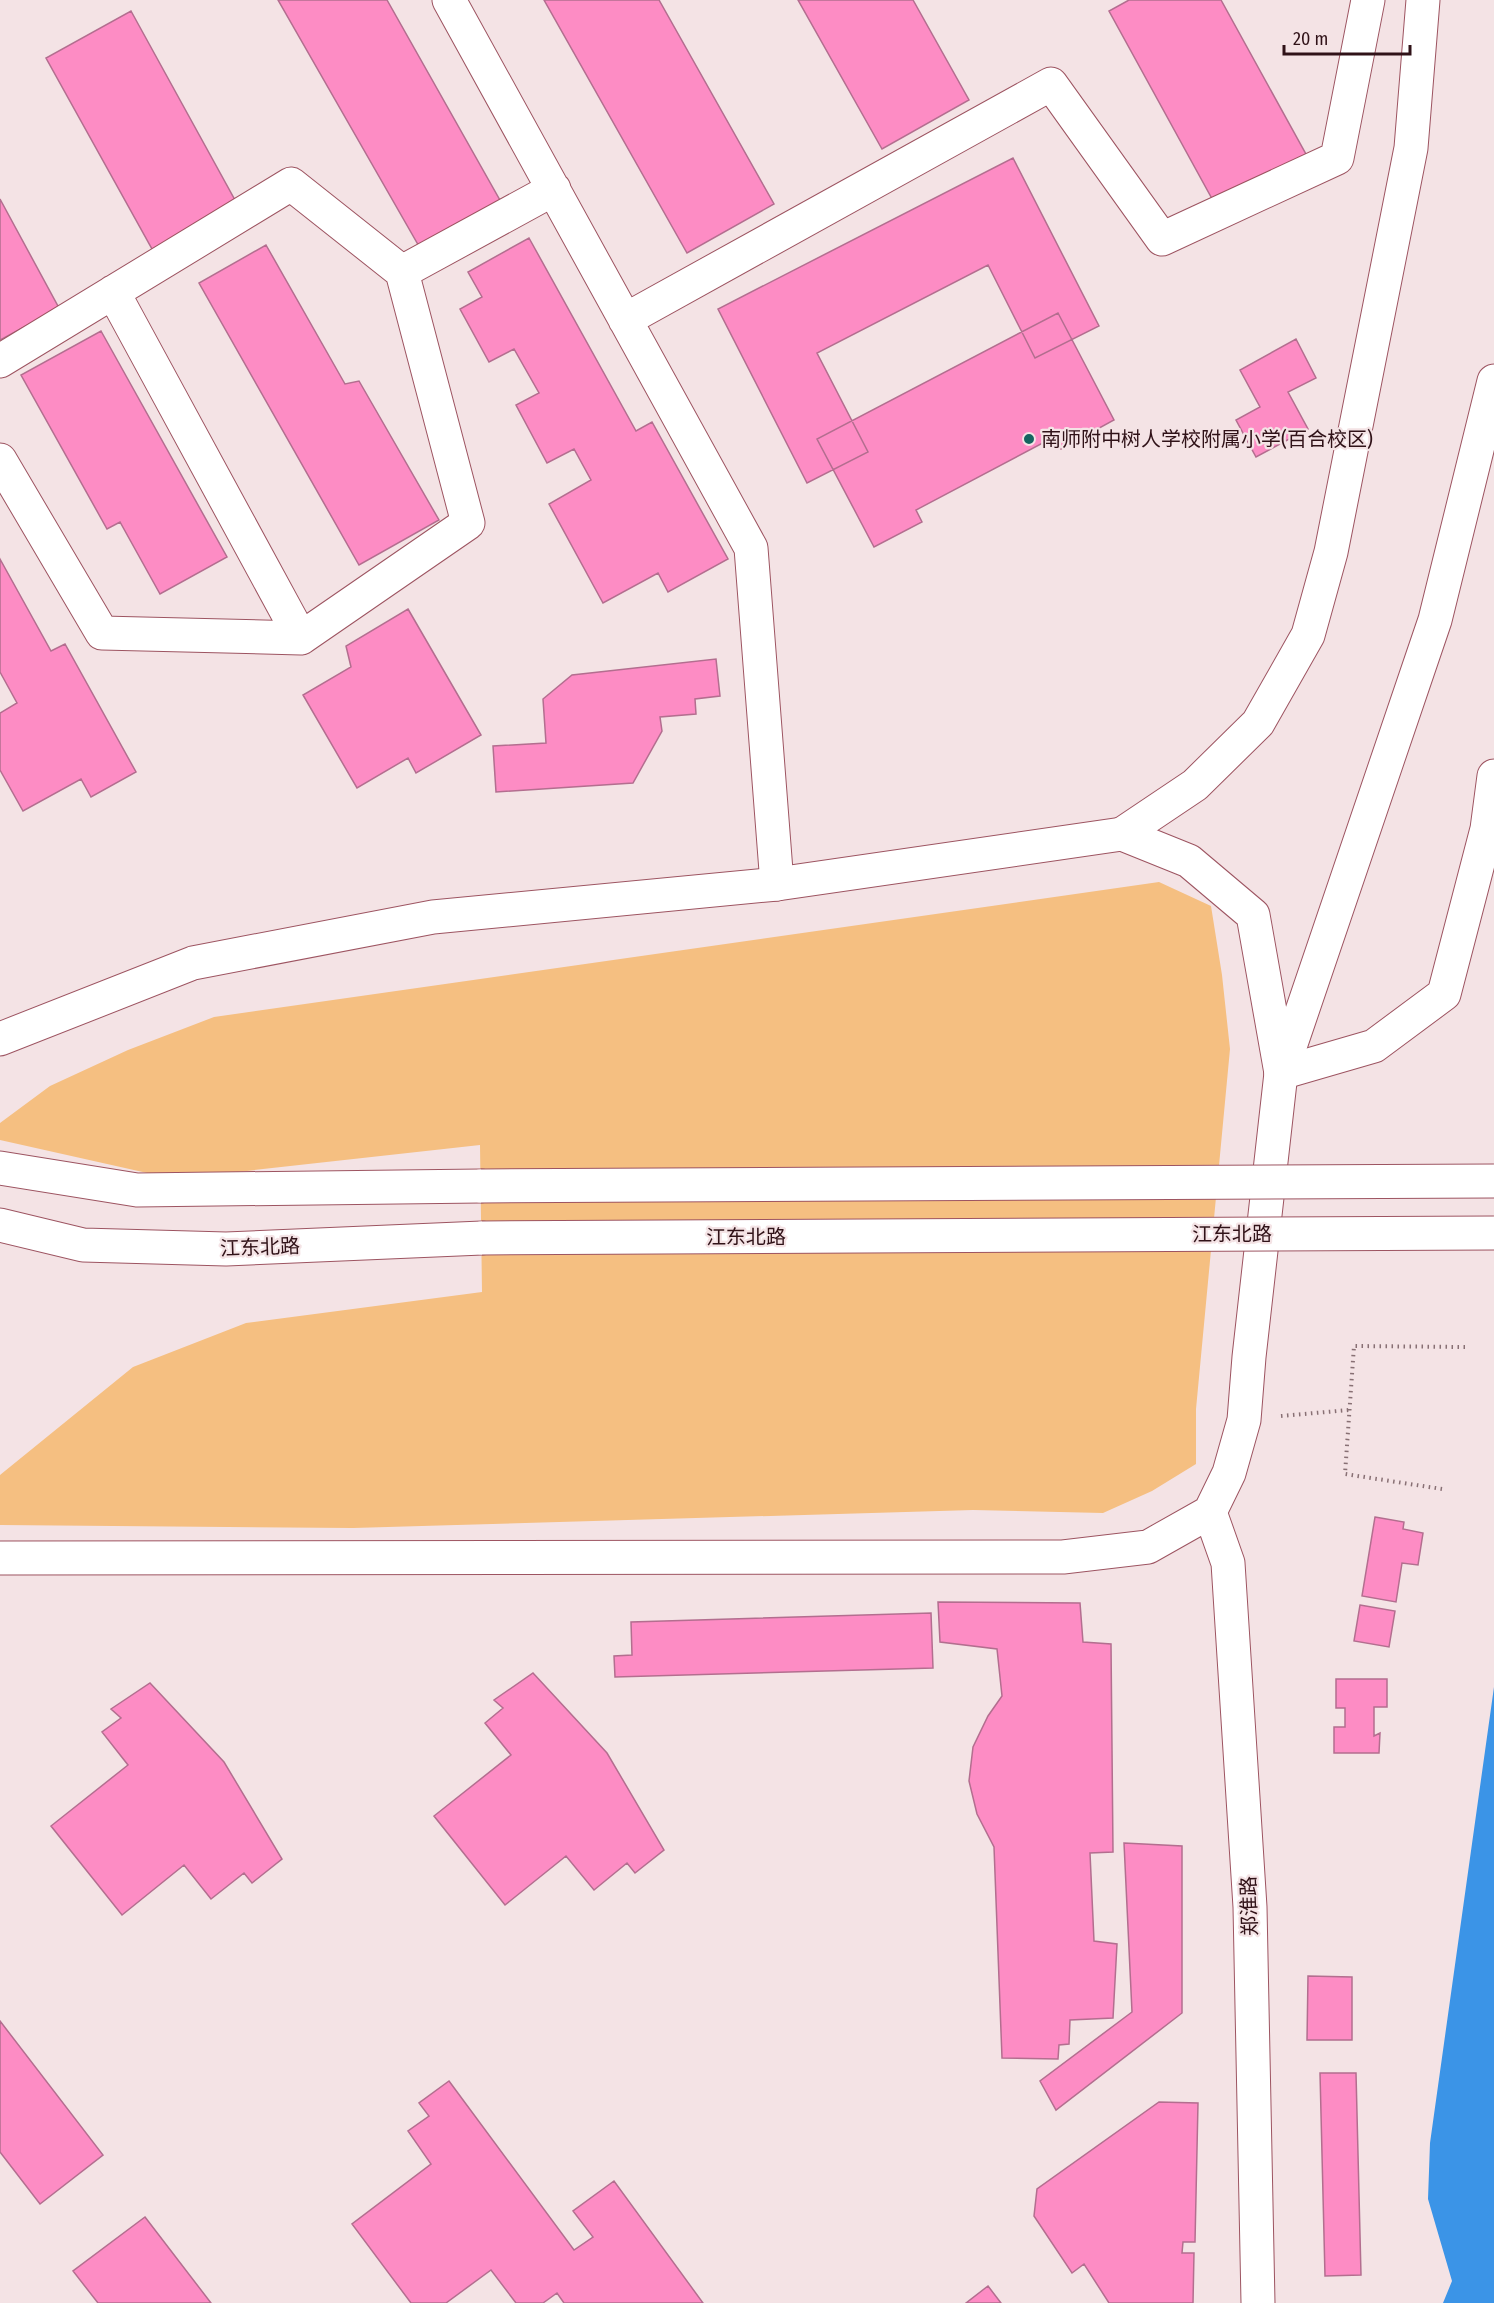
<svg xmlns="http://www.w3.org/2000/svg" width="1494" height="2303" font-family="'Fira Sans Condensed','Noto Sans SC',sans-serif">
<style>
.green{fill:#f5bf81}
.water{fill:#3b94e7}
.building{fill:#fd8cc4;stroke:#b36e8f;stroke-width:1.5}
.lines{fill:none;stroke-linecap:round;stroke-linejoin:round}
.minor-casing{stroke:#9d5461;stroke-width:35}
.major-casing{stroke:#9d5461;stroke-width:35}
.highway-casing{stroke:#9d5461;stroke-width:35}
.path{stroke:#887074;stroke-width:4;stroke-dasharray:1.5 4.5;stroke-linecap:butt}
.minor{stroke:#fff;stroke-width:33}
.major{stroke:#fff;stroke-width:33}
.highway{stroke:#fff;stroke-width:33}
.major-bridge-casing{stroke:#9d5461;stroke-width:35;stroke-linecap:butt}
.major-bridge{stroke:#fff;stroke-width:33}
.poi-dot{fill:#166460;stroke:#f4e3e5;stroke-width:2}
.labels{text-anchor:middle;stroke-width:4.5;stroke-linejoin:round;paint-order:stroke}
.poi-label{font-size:20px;fill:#301218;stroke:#f4e3e5;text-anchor:start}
.street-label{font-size:20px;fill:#301218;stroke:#f4e3e5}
</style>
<rect width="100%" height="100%" fill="#f4e3e5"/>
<!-- green -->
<path class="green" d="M1159,882L1211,906L1222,975L1230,1049L1196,1409V1464L1152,1491L1103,1513L973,1510L353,1528L0,1525V1475L133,1367L246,1323L482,1292L480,1145L174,1179L0,1140V1123L50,1086L128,1050L214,1017Z"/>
<!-- water -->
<path class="water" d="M1494,1687V2303H1443L1452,2281L1428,2199L1430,2143Z"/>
<!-- building -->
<path class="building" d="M278,0H387L501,202L420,248Z
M544,0H659L774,204L687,253Z
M798,0H913L969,100L882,149Z
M1129,0H1221L1307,156L1216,206L1109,11Z
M131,11L241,211L157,258L46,58Z
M1013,158L1099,326L1035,358L988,265L817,353L868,452L807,483L718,309Z
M0,199L59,308L0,340Z
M529,238L636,431L652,422L728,559L668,592L658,573L603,603L549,504L591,480L574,449L547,463L516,405L539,393L514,349L489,362L460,309L482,297L468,272Z
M266,245L345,384L359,381L439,520L359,565L199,283Z
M1058,313L1114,420L1061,449L1054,437L916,510L922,522L874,547L817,439Z
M101,331L227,557L160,594L120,522L107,529L21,375Z
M1296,339L1316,378L1288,392L1308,429L1256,457L1236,420L1260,407L1240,370Z
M0,559L51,651L65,644L136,772L91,797L81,779L23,811L0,770V713L17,703L0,672Z
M408,609L481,735L416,773L408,758L357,788L303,695L351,667L346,646Z
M716,659L720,696L695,699L696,714L660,717L662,731L633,783L496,792L493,746L546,743L543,699L572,675Z
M1375,1517L1404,1522L1403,1529L1423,1533L1418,1565L1402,1563L1396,1602L1362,1596Z
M938,1602L1080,1603L1083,1642L1111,1644L1113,1852L1090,1853L1094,1941L1117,1944L1113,2018L1070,2020L1069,2044L1059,2045L1058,2059L1002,2058L994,1847L977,1814L969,1781L973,1747L988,1716L1002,1696L997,1649L940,1642Z
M1360,1605L1395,1611L1389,1647L1354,1641Z
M931,1613L933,1668L615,1677L614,1656L632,1655L631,1622Z
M533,1673L607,1753L664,1850L635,1873L627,1863L594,1890L566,1856L505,1905L434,1816L511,1755L485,1723L503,1708L494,1700Z
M1336,1679H1387V1707H1374V1736L1380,1733L1379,1753H1334V1727H1345V1708H1336Z
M150,1683L224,1762L282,1859L252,1883L244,1873L211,1899L184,1865L122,1915L51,1826L128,1765L102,1732L121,1718L111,1709Z
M1124,1843L1182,1846V2013L1056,2110L1040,2081L1132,2012Z
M1308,1976L1352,1977V2040H1307Z
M0,2021L103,2155L40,2204L0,2152Z
M1320,2073H1356L1361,2275L1325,2276Z
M449,2081L574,2250L593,2237L573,2211L614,2181L703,2303H564L557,2293L543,2303H516L491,2270L446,2303H411L352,2224L431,2164L408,2131L429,2116L419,2103Z
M1159,2102L1198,2103L1195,2242H1183L1182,2253H1194L1193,2303H1109L1084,2264L1072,2273L1034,2216L1037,2189Z
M145,2217L211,2303H98L73,2271Z
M988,2286L1001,2303H966Z"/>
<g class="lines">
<!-- minor casing -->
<g class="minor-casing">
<path id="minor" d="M449,0L751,548L777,884
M113,292L301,638
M625,320L1051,84L1162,239L1337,158L1368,0
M0,361L291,184L402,272L554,189
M0,460L102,633L301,638L468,523L402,272
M1281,1073L1374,1046L1444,994L1487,829L1494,776
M1210,1512L1228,1563L1250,1907L1258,2303"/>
</g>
<!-- major casing -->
<g class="major-casing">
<path id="major" d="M0,1039L193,963L433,917L777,884L1122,834L1189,861L1253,915L1281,1073L1249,1357L1244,1420L1229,1473L1210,1512L1148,1547L1063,1557L0,1558
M0,1168L137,1190L481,1186
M0,1225L83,1245L226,1249L482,1238"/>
</g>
<!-- highway casing -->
<g class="highway-casing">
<path id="highway" d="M1122,834L1195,785L1258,723L1308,635L1331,552L1411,148L1423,0
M1281,1073L1435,620L1494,381"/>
</g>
<!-- path -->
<path class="path" d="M1281,1416L1349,1410
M1442,1489L1345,1474L1354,1346L1465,1347"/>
<!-- minor -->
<use href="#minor" class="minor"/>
<!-- major -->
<use href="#major" class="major"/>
<!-- highway -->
<use href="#highway" class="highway"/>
<!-- major-bridge casing -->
<g class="major-bridge-casing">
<path id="major-bridge" d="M481,1186L1494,1181
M482,1238L1494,1233"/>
</g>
<!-- major-bridge -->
<use href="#major-bridge" class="major-bridge"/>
</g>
<!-- markers -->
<circle class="poi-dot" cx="1029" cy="439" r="6"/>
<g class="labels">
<!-- poi labels -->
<g class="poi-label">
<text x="1041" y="446">南师附中树人学校附属小学(百合校区)</text>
</g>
<!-- street labels -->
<g class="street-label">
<text x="1232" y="1241">江东北路</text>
<text x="746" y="1244">江东北路</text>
<text transform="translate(260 1247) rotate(-2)" y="7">江东北路</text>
<text transform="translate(1249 1906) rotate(-92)" y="7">郑淮路</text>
</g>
</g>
<!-- scale -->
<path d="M1284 45v9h126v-9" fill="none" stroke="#301218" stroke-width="3"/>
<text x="1293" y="45" font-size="18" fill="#301218" stroke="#f4e3e5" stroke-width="4.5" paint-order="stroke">20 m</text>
</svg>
